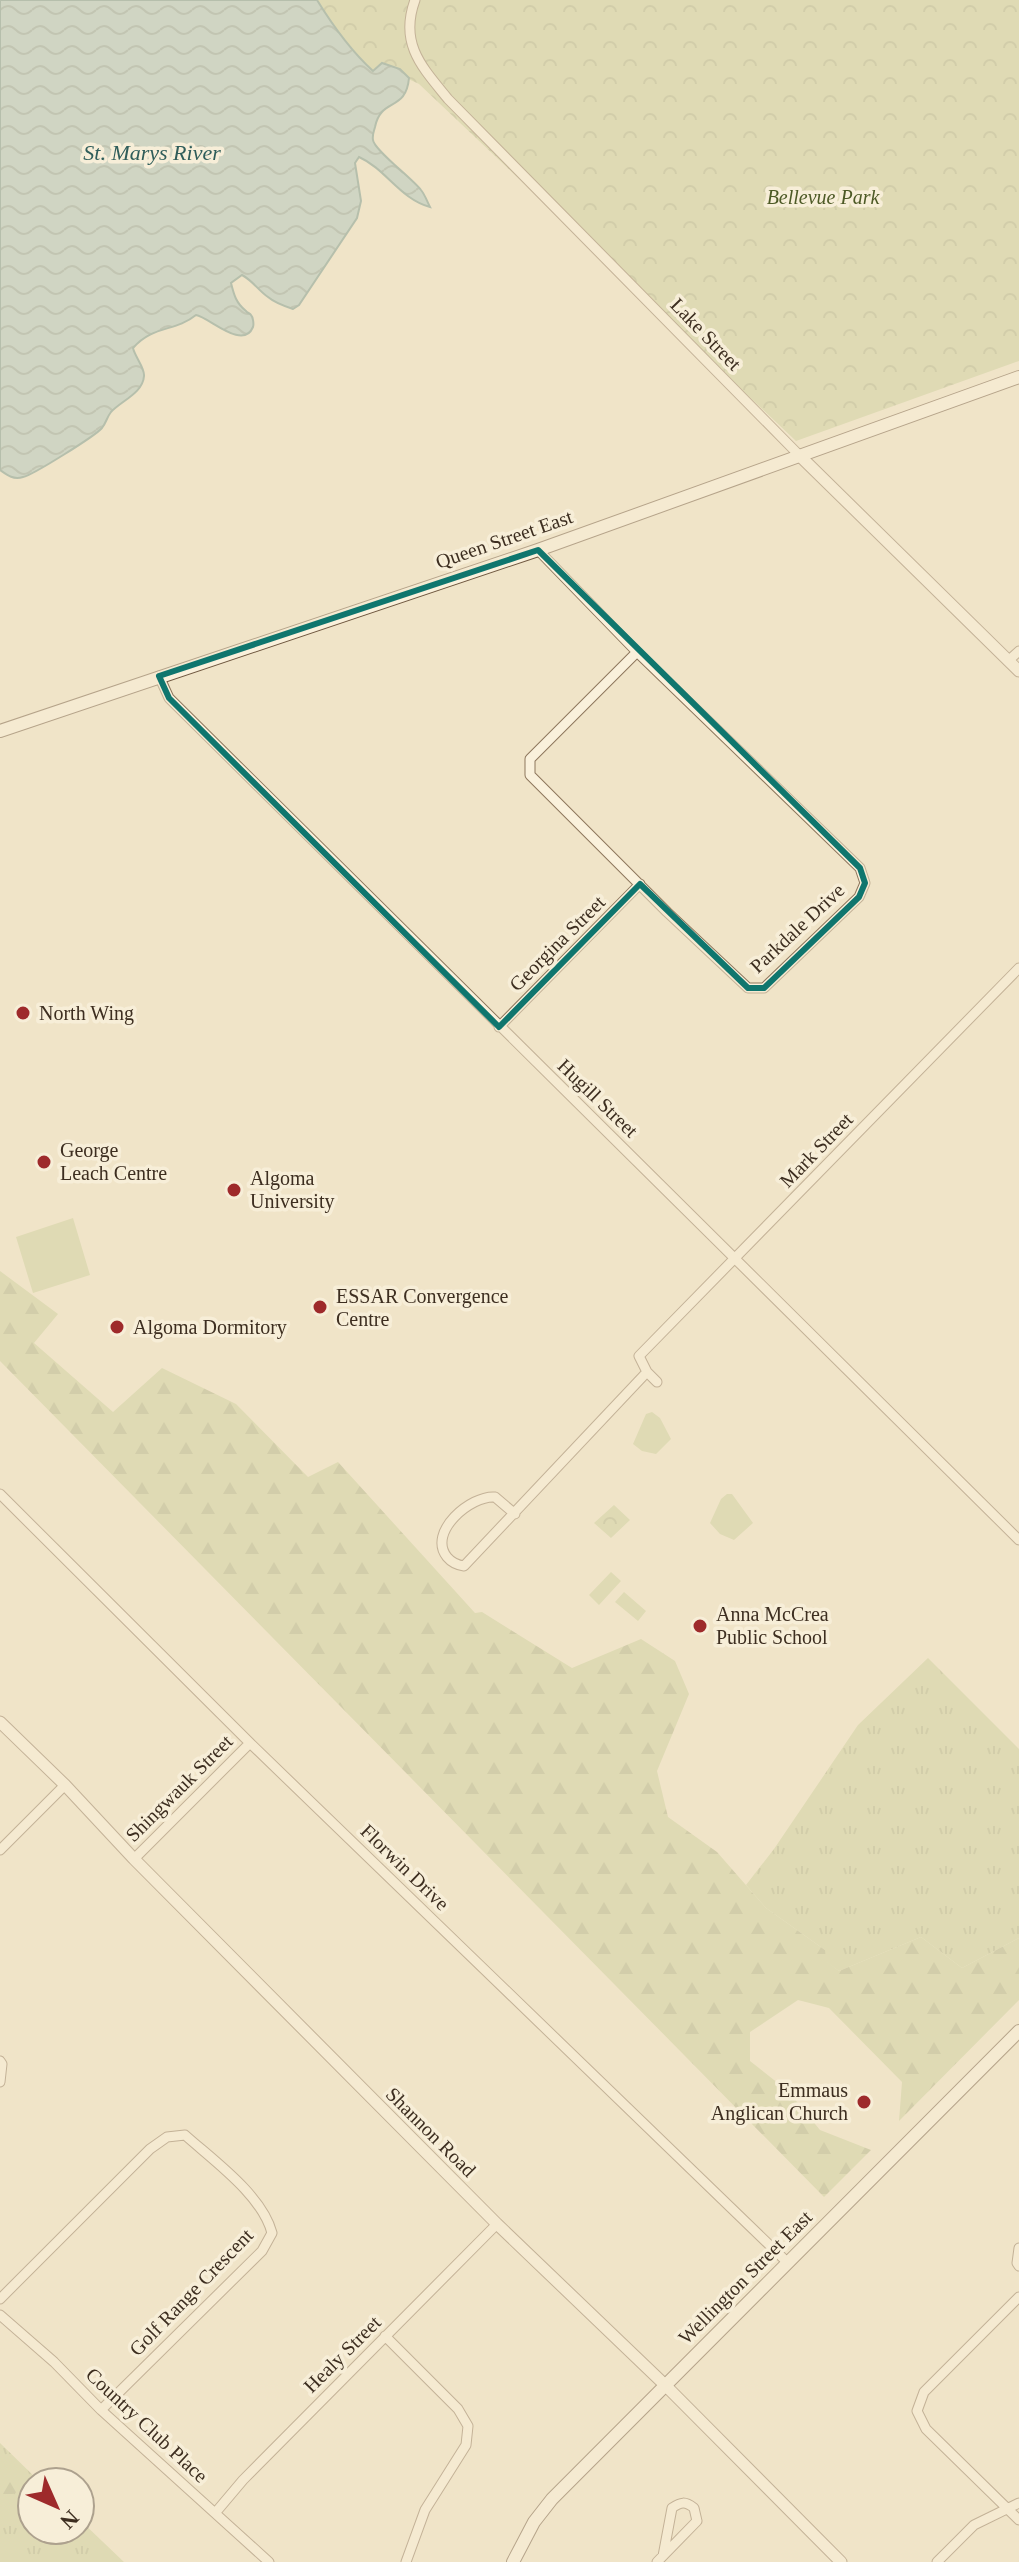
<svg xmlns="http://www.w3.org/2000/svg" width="1019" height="2562" font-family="Georgia,serif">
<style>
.grass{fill:url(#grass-tufts)}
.forest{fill:url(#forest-firs)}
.park{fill:url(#park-crowns)}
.garden{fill:#c9cf9b}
.water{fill:url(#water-waves);stroke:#6f938a;stroke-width:2}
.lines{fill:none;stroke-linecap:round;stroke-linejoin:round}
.minor-casing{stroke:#8d765c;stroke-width:11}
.tertiary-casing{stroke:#8d765c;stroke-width:13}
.secondary-casing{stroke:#6f573f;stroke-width:14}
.minor{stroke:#faf1dc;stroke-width:9}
.tertiary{stroke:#faf1dc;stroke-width:11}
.secondary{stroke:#faf1dc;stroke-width:12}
.marked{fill:none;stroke:#0f766e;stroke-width:6;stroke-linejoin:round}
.poi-dot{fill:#9e2a2b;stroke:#f7eed8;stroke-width:3}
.labels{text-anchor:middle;stroke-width:7;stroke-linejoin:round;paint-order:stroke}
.park-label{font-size:20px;font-style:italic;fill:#4d5a26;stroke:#f7eed8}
.street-label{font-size:20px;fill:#3d2e20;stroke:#f7eed8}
.poi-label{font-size:20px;fill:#3d2e20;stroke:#f7eed8;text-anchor:start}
.water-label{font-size:22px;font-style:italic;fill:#2f5d5a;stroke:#f7eed8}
</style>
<defs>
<pattern id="grass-tufts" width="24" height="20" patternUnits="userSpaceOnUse" patternTransform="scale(2)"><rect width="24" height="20" fill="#c9cf9b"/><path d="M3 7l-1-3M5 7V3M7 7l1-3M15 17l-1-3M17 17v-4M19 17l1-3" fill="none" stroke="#aeb285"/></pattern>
<pattern id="forest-firs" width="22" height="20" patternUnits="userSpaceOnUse" patternTransform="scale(2)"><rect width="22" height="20" fill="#c9cf9b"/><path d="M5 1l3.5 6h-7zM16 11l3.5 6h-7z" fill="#aeb285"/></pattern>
<pattern id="park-crowns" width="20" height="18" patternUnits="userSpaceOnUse" patternTransform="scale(2)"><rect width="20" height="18" fill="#c9cf9b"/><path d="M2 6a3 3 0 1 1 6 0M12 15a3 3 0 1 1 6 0" fill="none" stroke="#aeb285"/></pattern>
<pattern id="water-waves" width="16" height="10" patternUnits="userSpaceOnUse" patternTransform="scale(2)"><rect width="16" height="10" fill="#a9c4bc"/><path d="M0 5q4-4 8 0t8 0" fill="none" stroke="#8ba098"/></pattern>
</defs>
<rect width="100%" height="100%" fill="#f0e4c8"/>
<!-- grass -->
<path class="grass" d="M928,1658L1019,1749V1938L962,1968L921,1937L839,1971L825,1961V1950L766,1908L746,1885L774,1849L858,1725Z
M0,2443L40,2482H32V2530H80V2520L124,2562H0Z"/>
<!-- forest -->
<path class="forest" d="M0,1271L58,1314L34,1343L113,1412L162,1368L236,1404L308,1477L338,1462L475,1613L482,1612L572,1668L641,1639L675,1661L689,1694L657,1771L668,1817L717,1852L766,1908L825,1950L826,1961L839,1971L921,1937L962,1968L1019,1938V2000L899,2121L902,2082L829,2008L798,2000L750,2032V2061L788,2091L820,2130L871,2150L824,2197L0,1361Z
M0,2466L22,2489L5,2498L0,2496Z"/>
<!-- park -->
<path class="park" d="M310,0H1019V361L796,441L419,84L404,77L375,101Z
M614,1505L630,1520L611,1538L594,1523Z"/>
<!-- garden -->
<path class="garden" d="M73,1218L90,1275L33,1293L16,1237Z
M652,1412L660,1418L671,1439L656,1454L642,1451L633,1444L646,1414Z
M727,1494H732L753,1523L734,1540L720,1534L710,1523L721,1499Z
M611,1572L621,1581L599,1605L589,1595Z
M624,1592L646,1611L638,1621L615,1602Z"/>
<!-- water -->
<path class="water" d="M0,0H317C333,26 351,51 373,71L382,63L400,69L409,78C406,112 381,97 375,127C374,131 372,135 373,140C374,150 412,178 421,190C425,195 427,201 430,207C400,199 386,169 359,157L355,163L361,201L357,218L299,305L293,309C284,306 275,303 268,297C258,290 253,281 242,275L231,283C234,295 236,303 246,311C247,313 250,313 251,315C253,317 254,324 253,327C243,351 209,317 196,315C175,332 153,325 133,348C135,357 145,368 144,376C143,393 121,401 111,412C107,417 106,423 102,428C95,436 33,475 23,477C13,480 7,475 0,470Z"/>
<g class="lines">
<!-- minor casing -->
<g class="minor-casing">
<path id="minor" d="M415,0C399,44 422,67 448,99L800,456
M538,550L637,652L860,868L865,883L859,897L764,988H748L667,912L530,775V759L637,652
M1009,660L1019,651
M159,676L169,698C451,980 737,1258 1019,1540
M499,1027L640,884
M657,1382L647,1372L639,1356L1019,968
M0,1494L250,1743L787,2262
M515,1514L495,1497C471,1495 427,1532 447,1557C452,1563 457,1565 464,1566L647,1372
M0,1850L65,1785
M134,1859L250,1743
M0,2061L2,2064L0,2082
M1019,2248L1017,2263L1019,2266
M1019,2297L924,2392L917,2411L926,2429L1019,2520
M0,2299L150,2149L167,2137L185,2135C214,2161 262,2195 272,2233L262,2251L101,2410
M0,2315L54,2362L101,2410L269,2562
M385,2336L458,2409L468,2426L466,2445L425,2510L406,2562
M216,2512L243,2480L497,2224
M657,2562L697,2521L694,2508C685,2501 681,2502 672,2508L663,2556
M937,2562L974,2525L1019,2503"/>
</g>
<!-- tertiary casing -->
<g class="tertiary-casing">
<path id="tertiary" d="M800,456L1019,671
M0,1722L65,1785L134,1859L497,2224L665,2385L841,2562"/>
</g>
<!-- secondary casing -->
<g class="secondary-casing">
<path id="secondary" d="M0,731L538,550L1019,377
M513,2562L534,2522L552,2499L1019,2031"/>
</g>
<!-- minor -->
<use href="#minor" class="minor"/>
<!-- tertiary -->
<use href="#tertiary" class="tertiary"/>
<!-- secondary -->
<use href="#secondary" class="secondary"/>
</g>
<!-- marked area -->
<path d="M0 0H1019V2562H0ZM538,550L860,868L865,883L859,897L764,988H748L640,884L499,1027L169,698L159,676Z" fill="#f0e4c8" fill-opacity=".55" fill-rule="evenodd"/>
<path class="marked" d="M538,550L860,868L865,883L859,897L764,988H748L640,884L499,1027L169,698L159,676Z"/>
<!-- markers -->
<g class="poi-dot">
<circle cx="23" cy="1013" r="8"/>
<circle cx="44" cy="1162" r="8"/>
<circle cx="234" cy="1190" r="8"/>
<circle cx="320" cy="1307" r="8"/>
<circle cx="117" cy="1327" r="8"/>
<circle cx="700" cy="1626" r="8"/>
<circle cx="864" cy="2102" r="8"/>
</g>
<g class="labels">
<!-- park labels -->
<g class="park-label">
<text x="823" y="204">Bellevue Park</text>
</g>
<!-- street labels -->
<g class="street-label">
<text transform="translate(706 334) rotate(46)" y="7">Lake Street</text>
<text transform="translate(504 539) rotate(-19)" y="7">Queen Street East</text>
<text transform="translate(797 928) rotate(-43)" y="7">Parkdale Drive</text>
<text transform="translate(557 943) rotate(-45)" y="7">Georgina Street</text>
<text transform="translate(598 1098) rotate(44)" y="7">Hugill Street</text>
<text transform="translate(816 1150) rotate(-46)" y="7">Mark Street</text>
<text transform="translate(179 1788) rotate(-45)" y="7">Shingwauk Street</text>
<text transform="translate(405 1867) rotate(44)" y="7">Florwin Drive</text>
<text transform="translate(431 2132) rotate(45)" y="7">Shannon Road</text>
<text transform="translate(745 2277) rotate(-45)" y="7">Wellington Street East</text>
<text transform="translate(191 2292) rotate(-46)" y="7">Golf Range Crescent</text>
<text transform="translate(342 2354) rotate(-45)" y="7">Healy Street</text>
<text transform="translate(147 2425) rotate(43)" y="7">Country Club Place</text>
</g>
<!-- poi labels -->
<g class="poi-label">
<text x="39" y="1020">North Wing</text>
<text x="60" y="1157">George<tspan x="60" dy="23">Leach Centre</tspan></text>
<text x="250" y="1185">Algoma<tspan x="250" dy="23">University</tspan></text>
<text x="336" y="1303">ESSAR Convergence<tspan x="336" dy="23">Centre</tspan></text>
<text x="133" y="1334">Algoma Dormitory</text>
<text x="716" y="1621">Anna McCrea<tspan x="716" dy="23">Public School</tspan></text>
<text x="848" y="2097" text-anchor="end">Emmaus<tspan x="848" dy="23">Anglican Church</tspan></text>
</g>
<!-- water labels -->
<g class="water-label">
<text x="152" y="160">St. Marys River</text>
</g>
</g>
<!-- north arrow -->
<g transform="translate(56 2506) rotate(135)"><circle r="38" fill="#f7eed8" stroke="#ada18e" stroke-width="2"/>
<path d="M0-6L14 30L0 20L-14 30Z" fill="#9e2a2b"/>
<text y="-12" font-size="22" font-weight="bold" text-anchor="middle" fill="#3d2e20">N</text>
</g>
</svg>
